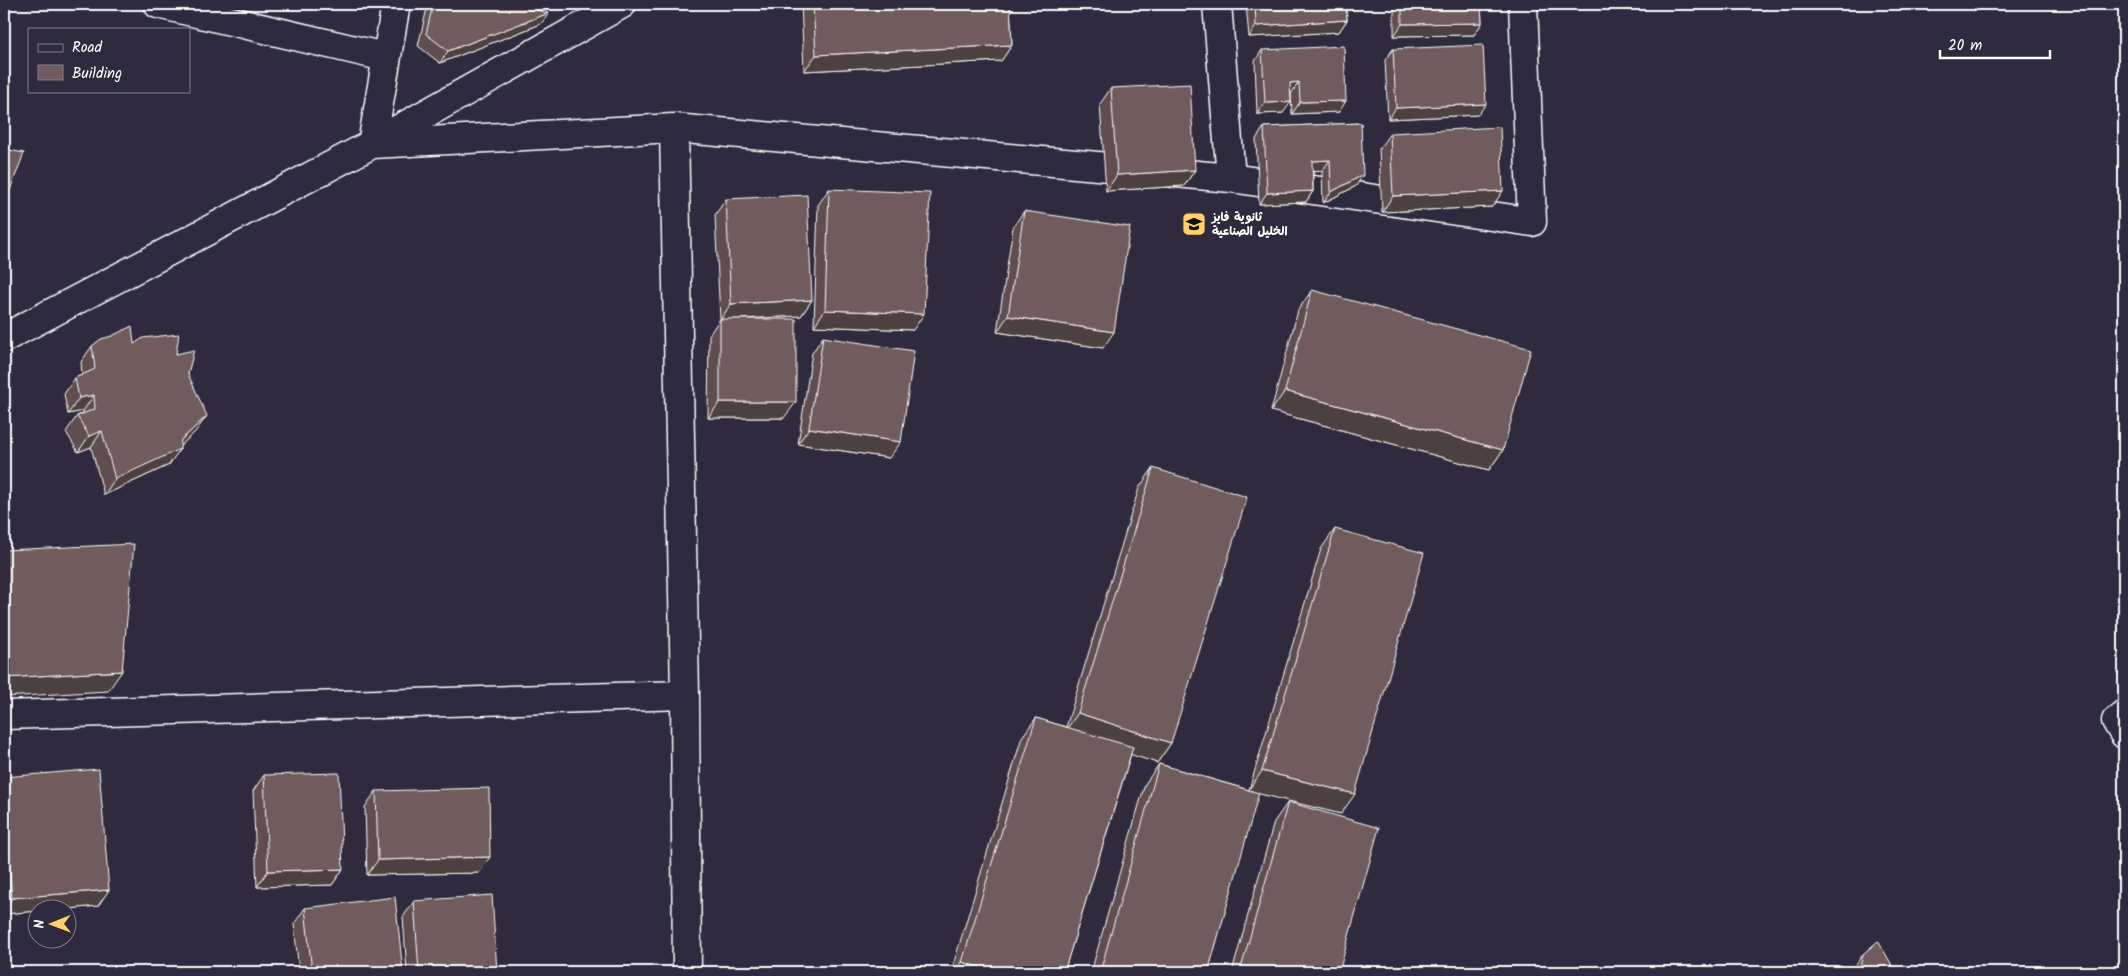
<svg xmlns="http://www.w3.org/2000/svg" width="2128" height="976" font-family="Kalam,'Playpen Sans Arabic',sans-serif">
<style>
.lines{fill:none;stroke-linecap:round;stroke-linejoin:round}
.street-casing{stroke:#fff;stroke-width:31}
.street{stroke:#2f2a3d;stroke-width:28}
.wall{fill:#5f4e50;stroke:#fff}
.shaded-wall{fill:#4e4041;stroke:#fff}
.building{fill:#6f5b5d;stroke:#fff}
.labels{text-anchor:middle;stroke-width:4.5;stroke-linejoin:round;paint-order:stroke}
.poi-label{font-size:12px;font-weight:bold;fill:#fff;stroke:#2f2a3d;text-anchor:start}
</style>
<rect width="100%" height="100%" fill="#2f2a3d"/>
<filter id="ink" filterUnits="userSpaceOnUse"><feTurbulence type="fractalNoise" baseFrequency=".02" numOctaves="2"/><feDisplacementMap in="SourceGraphic" scale="10" xChannelSelector="R" yChannelSelector="G"/><feConvolveMatrix kernelMatrix="1 2 1 2 8 2 1 2 1" color-interpolation-filters="sRGB"/></filter>
<g filter="url(#ink)">
<g class="lines">
<!-- street casing -->
<g class="street-casing">
<path id="street" d="M158,4L385,57
M396,4L372,144L674,128L1231,178L1532,222L1523,4
M1217,4L1231,178
M674,128L685,695L687,972
M4,338L372,144L622,4
M2124,714L2116,721L2124,734
M4,715L685,695"/>
</g>
<!-- street -->
<use href="#street" class="street"/>
</g>
<!-- wall -->
<path class="wall" d="M428,4H511L541,24L440,63L418,46Z
M801,4H1010L1012,45L1001,61L804,71Z
M1246,4H1346L1347,20L1339,32L1249,37Z
M1394,4H1481L1482,23L1474,35L1394,36Z
M1393,49L1478,115L1388,119L1385,60Z
M1262,50L1339,112L1292,114L1291,94H1290L1283,113L1257,114L1255,61Z
M1111,88L1195,170L1184,186L1106,191L1100,104Z
M1361,123L1356,186L1323,203L1322,171L1313,172V191L1306,202L1259,204L1256,139L1264,127Z
M1390,133L1492,207L1382,212L1379,149Z
M829,189L913,330L814,326L818,205Z
M726,199L812,300L801,316L739,319L784,418H708L709,335L720,319L715,215Z
M1024,211L1103,348L997,332L1013,227Z
M1312,290L1503,450L1489,470L1271,411L1298,310Z
M823,337L889,458L798,444L812,353Z
M134,344L176,354L188,374L195,432L180,446L169,465L104,495L91,447L78,452L66,432L77,416L83,413V411L68,414L64,394L75,378L82,375L81,362L92,346Z
M1153,468L1171,743L1157,763L1131,754L1064,972H951L1022,737L1036,718L1066,727L1139,488Z
M1335,529L1341,814L1258,793L1208,972H1091L1145,784L1159,764L1249,790L1321,549Z
M264,775L343,869L332,885L257,887L253,791Z
M4,777L98,906L68,909L38,908V911L4,914Z
M376,791L479,873L367,875L365,807Z
M1288,802L1339,972H1232L1274,822Z
M414,901L497,972H407L403,917Z
M305,908L403,972H299L294,924Z
M1863,954L1896,972H1851L1852,970Z"/>
<!-- shaded-wall -->
<path class="shaded-wall" d="M549,13L541,24L440,63L448,51Z
M1347,20L1339,32L1249,37L1256,26Z
M1482,23L1474,35L1394,36L1402,24Z
M1012,45L1001,61L804,71L816,55Z
M1299,82L1291,94H1282L1290,83Z
M1346,101L1339,112L1292,114L1300,102Z
M1291,102L1283,113L1257,114L1265,103Z
M1486,104L1478,115L1388,119L1396,108Z
M1330,160L1322,171L1304,172L1312,161Z
M1195,170L1184,186L1106,191L1117,175Z
M1363,175L1356,186L1323,203L1331,192Z
M1313,191L1306,202L1259,204L1267,193Z
M1503,191L1492,207L1382,212L1393,196Z
M812,300L801,316L720,320L731,304Z
M825,310L924,314L913,330L814,326Z
M1008,316L1114,332L1103,348L997,332Z
M1285,391L1503,450L1489,470L1271,411Z
M94,395L83,411L68,414L79,398Z
M720,402H796L784,418H708Z
M207,416L195,432L175,451L180,449L169,465L104,495L115,479L181,440Z
M809,428L901,442L889,458L798,444Z
M102,431L91,447L78,452L89,436Z
M122,671L108,691L4,697V678Z
M1078,713L1171,743L1157,763L1064,733Z
M1262,771L1355,794L1341,814L1248,791Z
M490,857L479,873L367,875L378,860Z
M343,869L332,885L257,887L268,871Z
M109,890L98,906L68,909L38,908V911L4,914V910L12,898Z
M962,962L995,972H954Z"/>
<!-- building -->
<path class="building" d="M433,4H511L549,13L448,51L426,34Z
M813,4H1010L1012,45L816,55Z
M1255,4H1346L1347,20L1256,26Z
M1402,4H1481L1482,23L1402,24Z
M1483,45L1486,104L1396,108L1393,49Z
M1344,46L1346,101L1300,102L1299,82L1290,83L1291,102L1265,103L1262,50Z
M1190,84L1195,170L1117,175L1111,88Z
M1361,123L1363,175L1331,192L1330,160L1312,161L1313,191L1267,193L1264,127Z
M1500,127L1503,191L1393,196L1390,133Z
M4,149L24,153L4,206Z
M829,189L930,193L924,314L825,310Z
M807,195L812,300L731,304L726,199Z
M1024,211L1130,227L1114,332L1008,316Z
M1312,290L1531,349L1503,450L1285,391Z
M720,319H796V402H720Z
M132,326L134,344L143,338L179,334L176,354L194,350L188,374L207,416L181,440L180,449L115,479L102,431L89,436L77,416L95,409L94,395L79,398L75,378L95,369L92,346L101,339L112,336Z
M823,337L914,351L901,442L809,428Z
M1153,468L1247,497L1171,743L1078,713Z
M1335,529L1424,553L1355,794L1262,771Z
M134,544L122,671L4,678V550Z
M1036,718L1133,747L1064,972H995L962,962Z
M1159,764L1259,793L1208,972H1100Z
M99,769L109,890L12,898L4,803V777Z
M339,773L343,869L268,871L264,775Z
M489,788L490,857L378,860L376,791Z
M1288,802L1379,828L1339,972H1240Z
M492,895L497,972H419L414,901Z
M395,897L403,972H312L305,908Z
M1878,941L1896,972H1859L1863,954Z
M2124,966V972H2114Z"/>
</g>
<!-- icons -->
<defs>
<g id="school-square" transform="scale(1.25)"><rect x="-9" y="-9" width="18" height="18" rx="4" fill="#ffd166" stroke="#2f2a3d"/><path d="M0-5L7-2L0 1L-7-2ZM-4 1L0 2.5L4 1V4Q0 6-4 4Z" fill="#111"/></g>
</defs>
<g fill-rule="evenodd">
<use href="#school-square" x="1194" y="224"/>
</g>
<g class="labels">
<!-- poi labels -->
<g class="poi-label">
<text x="1212" y="221">ثانوية فايز<tspan x="1212" dy="14">الخليل الصناعية</tspan></text>
</g>
</g>
<!-- margin -->
<rect width="2128" height="976" fill="none" stroke="#2f2a3d" stroke-width="20"/>
<rect x="10" y="10" width="2108" height="956" fill="none" stroke="#fff" stroke-width="2" filter="url(#ink)"/>
<!-- legend -->
<rect x="28" y="28" width="162" height="65" fill="#2f2a3d" stroke="#827f8b"/>
<rect x="38" y="44" width="25" height="8" fill="#2f2a3d" stroke="#827f8b"/>
<text x="72" y="52" font-size="15" fill="#ffffff">Road</text>
<rect x="38" y="65" width="25" height="15" fill="#6f5b5d" stroke="#827f8b"/>
<text x="72" y="78" font-size="15" fill="#ffffff">Building</text>
<!-- north arrow -->
<g transform="translate(52 924) rotate(269)"><circle r="24" fill="#2f2a3d" stroke="#827f8b"/>
<path d="M0-4L9 19L0 12L-9 19Z" fill="#ffd166"/>
<text y="-8" font-size="14" font-weight="bold" text-anchor="middle" fill="#ffffff">N</text>
</g>
<!-- scale -->
<path d="M1940 50v8h110v-8" fill="none" stroke="#ffffff" stroke-width="2.5"/>
<text x="1948" y="50" font-size="15" fill="#ffffff" stroke="#2f2a3d" stroke-width="4" paint-order="stroke">20 m</text>
</svg>
